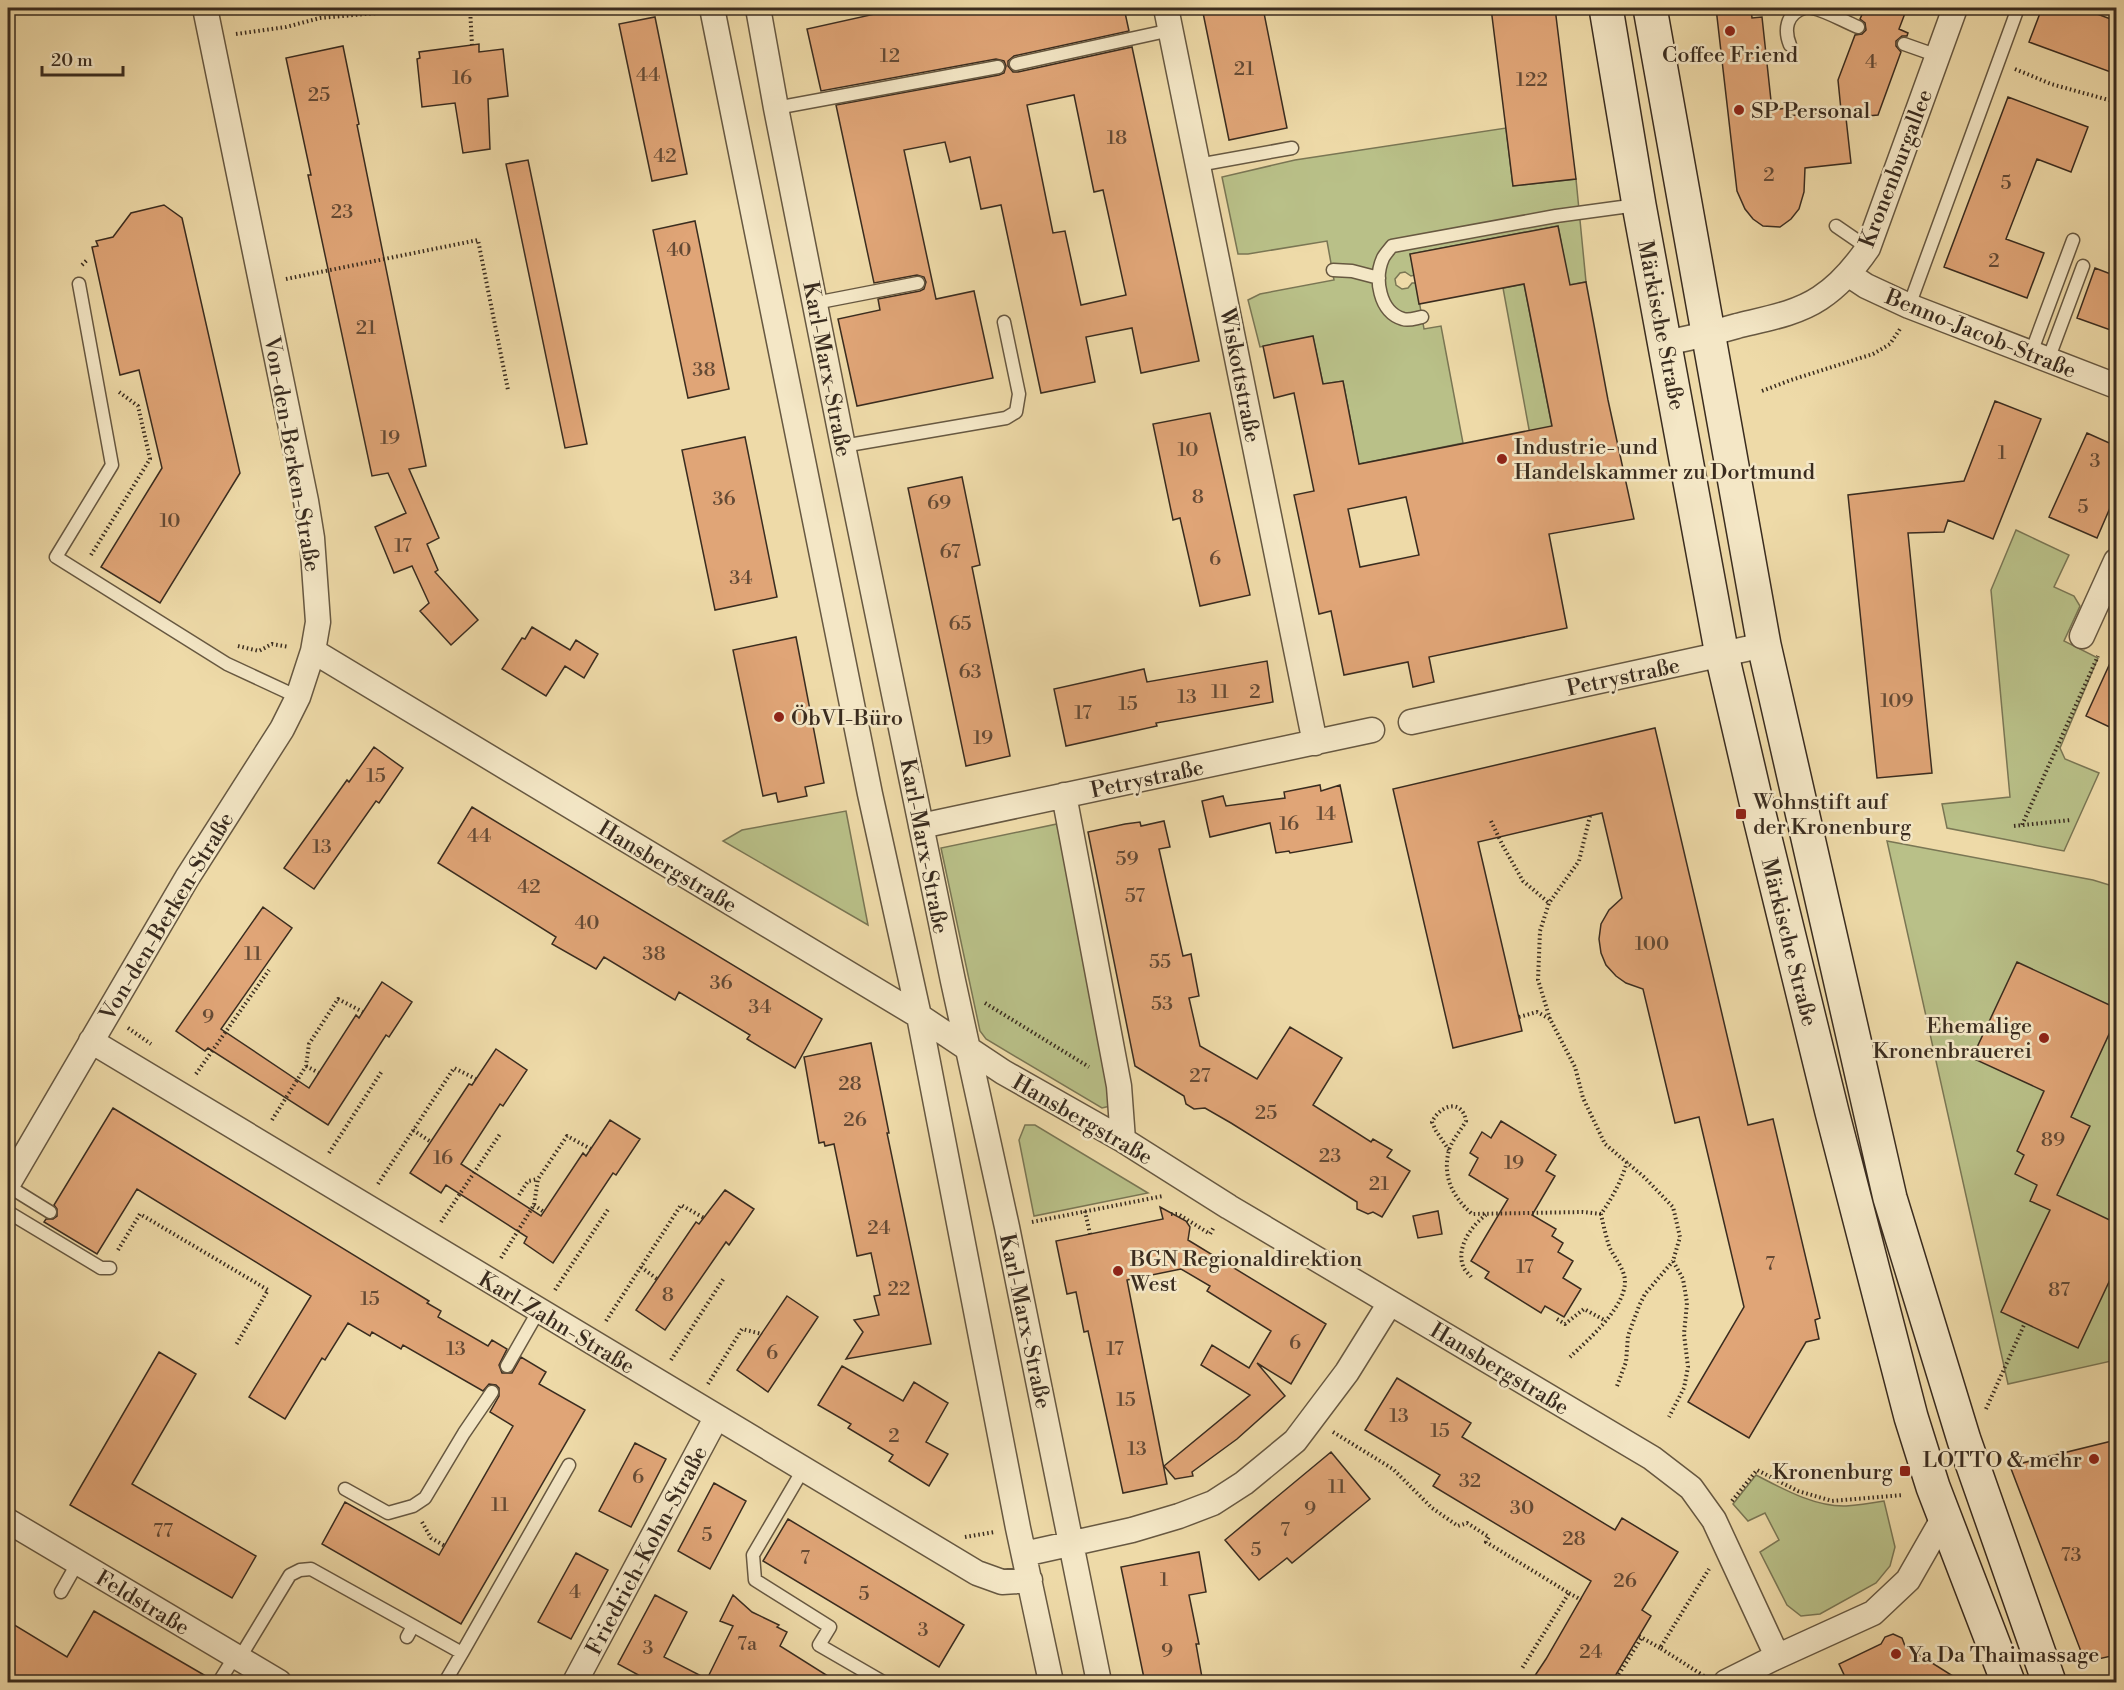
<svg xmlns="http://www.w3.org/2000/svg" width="2124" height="1690" font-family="'Libre Bodoni',serif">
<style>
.green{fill:#b9c088;stroke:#7a7654;stroke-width:1.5}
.building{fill:#e0a577;stroke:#3a2c1f;stroke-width:1.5;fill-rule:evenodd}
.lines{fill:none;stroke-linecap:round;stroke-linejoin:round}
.lane-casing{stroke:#675841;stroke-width:15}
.street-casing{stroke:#675841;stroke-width:27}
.secondary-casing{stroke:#3a2c1f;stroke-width:36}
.path{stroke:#3a2c1f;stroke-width:4;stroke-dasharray:1.5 3;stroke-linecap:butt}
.lane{stroke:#f4e7c6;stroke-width:12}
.street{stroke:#f4e7c6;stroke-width:24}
.secondary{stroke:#f4e7c6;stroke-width:33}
.poi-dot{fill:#8f2418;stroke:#f4e7c6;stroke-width:2}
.labels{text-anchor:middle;stroke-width:5;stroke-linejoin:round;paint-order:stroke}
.number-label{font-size:20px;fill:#644a35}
.poi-label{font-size:22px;fill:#3a2c1f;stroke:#f4e7c6;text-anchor:start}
.street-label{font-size:22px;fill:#3a2c1f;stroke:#f4e7c6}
</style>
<rect width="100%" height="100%" fill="#eedaa8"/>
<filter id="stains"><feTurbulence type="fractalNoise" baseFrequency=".00333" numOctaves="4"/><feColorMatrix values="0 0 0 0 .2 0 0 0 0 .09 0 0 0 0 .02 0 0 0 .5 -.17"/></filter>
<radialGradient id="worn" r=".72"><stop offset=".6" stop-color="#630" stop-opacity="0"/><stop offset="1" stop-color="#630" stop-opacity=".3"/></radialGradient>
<!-- green -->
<path class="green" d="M1506,128L1513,186L1576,179L1586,282L1569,285L1558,226L1410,254L1415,275L1411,276L1405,272L1400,273L1395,279L1396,285L1402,289L1408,288L1412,283H1416L1424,329L1441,326L1463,443L1340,468L1353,433L1343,381L1323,384L1313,337L1260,347L1248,300L1260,294L1334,280L1327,241L1248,254H1238L1222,177L1295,160Z
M1524,284L1556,446L1533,451L1503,288Z
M2016,530L2069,555L2054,587L2074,596L2080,606L2064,641L2098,658L2060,748L2065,759L2099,773L2064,851L1947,828L1942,804L2010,797L1991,590Z
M846,811L868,925L723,841L742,830Z
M1057,824L1116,1099L1110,1106L1102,1108L986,1039L980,1031L941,848Z
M1887,841L2093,880L2116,887V1360L2008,1384Z
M1025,1125H1035L1148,1193L1034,1216L1019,1140Z
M1756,1475C1783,1489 1815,1507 1846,1506C1859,1505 1872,1503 1884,1501L1895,1547L1890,1566L1876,1583L1820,1614L1801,1616L1787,1605L1760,1552L1779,1540L1765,1513L1748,1521L1733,1504Z"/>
<!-- building -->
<path class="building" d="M874,8H1124L1129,31L1014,56L1008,61V66L1013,72H1018L1132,47L1199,361L1141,373L1132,328L1086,337L1095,382L1041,393L1001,205L981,209L970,157L950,162L945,142L904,150L936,299L974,291L993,378L857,406L838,319L880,310L878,299L920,291L924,289L926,282L924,277L917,275L874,283L836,105L999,75L1004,73L1006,66L1004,61L996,59L821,91L807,29L875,14ZM1074,95L1094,192L1103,190L1126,295L1081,305L1065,231L1053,233L1027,105Z
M1202,8H1263L1287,128L1229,140Z
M1491,8H1555L1576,179L1513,186Z
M1716,8H1751L1752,18L1762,17L1772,110L1787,108L1788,116L1841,110L1838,80L1855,35L1862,34L1866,30L1865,23L1860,19L1865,8H1907L1899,29L1908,33L1907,36H1902L1896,41V46L1901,52L1878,115L1846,118L1851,163L1805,168L1804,192L1799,209L1791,219L1780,227L1763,226L1753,219L1745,209L1737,191Z
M2042,8H2081L2116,21V74L2029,42Z
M655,17L687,174L652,181L619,24Z
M479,44V52L503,49L508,96L488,99L490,149L463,153L455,103L422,107L417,59L420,58L419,52Z
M343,46L359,124L357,125L426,466L409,469L439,538L427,544L438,570L435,572L478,620L451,645L420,611L429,603L412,566L394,573L375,527L406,513L388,473L372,476L308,175H311L286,58Z
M2008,97L2088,127L2071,172L2037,159L2006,239L2044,253L2027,298L1944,267Z
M528,160L587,444L565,448L506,164Z
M164,205L182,218L240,473L160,603L101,567L162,468L139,370L120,375L92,247L98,246L96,241L113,237L131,213Z
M695,221L729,389L688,398L653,230Z
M1558,226L1570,285L1586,282L1608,400L1634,519L1549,534L1567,628L1429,657L1434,682L1413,687L1408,662L1344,675L1331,611L1319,614L1294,495L1314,491L1294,393L1274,398L1263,346L1313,336L1323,384L1343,381L1359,464L1552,426L1524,284L1419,304L1410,254ZM1406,497L1419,555L1360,567L1348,509Z
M2095,268L2116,276V332L2077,318Z
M1995,401L2041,419L1993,539L1948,520L1944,532L1908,533L1932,773L1877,778L1848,495L1964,481Z
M1210,413L1250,595L1200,606L1180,518L1173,520L1153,424Z
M2087,433L2116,446V494L2097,538L2049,517Z
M745,437L777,597L715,610L682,450Z
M962,477L980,565L972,567L1010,756L966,766L908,488Z
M532,627L570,650L576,640L598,654L584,678L565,666L546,696L502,669L522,638L525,639Z
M796,637L824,783L805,787L807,796L778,802L776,793L763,796L733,650Z
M2116,650V730L2086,716Z
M1267,661L1273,702L1156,723L1157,726L1066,746L1054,689L1144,669L1147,682Z
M1655,728L1748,1125L1773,1119L1820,1318L1815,1320L1819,1339L1806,1342L1749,1438L1688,1402L1744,1307L1699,1117L1675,1123L1643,989L1626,983L1616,976L1606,965L1601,953L1599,939L1601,924L1609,910L1622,898L1602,813L1478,842L1522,1031L1453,1048L1393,789Z
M374,747L403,768L379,803L376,801L314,889L284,868L347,780L349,782Z
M1320,785L1321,791L1340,785L1352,842L1290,853L1289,851L1276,853L1270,823L1210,837L1202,801L1223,796L1226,806L1285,798L1284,792Z
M472,807L822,1019L795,1068L747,1039L750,1035L679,992L675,1000L604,957L596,969L552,944L556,937L438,863Z
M1164,821L1170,847L1159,849L1183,956L1191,954L1199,996L1189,998L1200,1046L1257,1079L1290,1027L1342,1058L1313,1105L1371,1142L1373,1139L1392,1150L1387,1157L1410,1171L1382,1217L1373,1212L1368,1214L1357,1209V1202L1231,1123L1205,1108L1194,1109L1186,1104L1184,1096L1135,1066L1088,832L1125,824L1140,822L1141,826Z
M263,907L292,928L221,1029L309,1088L356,1015L359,1018L382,982L412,1002L389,1037L386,1035L328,1125L208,1048L205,1051L176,1031Z
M2017,962L2116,1008V1019L2071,1117L2090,1126L2057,1195L2116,1223V1267L2078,1348L2001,1312L2050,1210L2030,1201L2037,1185L2015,1174L2024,1155L2017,1151L2044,1091L1972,1058Z
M871,1043L889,1133H887L931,1344L846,1359L863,1332L854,1320L879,1315L874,1296L880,1295L871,1253L857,1256L834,1144L825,1146L824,1142L819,1143L804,1057Z
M496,1049L527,1070L503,1106L500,1104L461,1164L541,1216L583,1153L586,1156L610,1120L640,1139L616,1175L613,1173L553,1263L524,1243L527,1237L446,1185L441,1193L410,1173L469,1084L472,1085Z
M113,1108L429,1301L427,1303L441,1311L438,1317L488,1346L492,1340L507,1349L499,1365L502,1373H512L521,1357L546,1372L539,1384L585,1410L461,1624L322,1544L345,1502L439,1555L513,1426L490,1412L499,1396V1388L496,1385L489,1384L483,1391L403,1345L401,1349L372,1332L370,1336L348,1323L325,1360L322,1358L285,1419L249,1397L311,1296L137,1189L97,1254L44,1222L46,1219H53L57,1216V1209L54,1205Z
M1501,1121L1556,1155L1546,1171L1555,1176L1532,1215L1556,1229L1552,1236L1563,1243L1558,1252L1573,1261L1563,1278L1581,1289L1564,1317L1545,1306L1541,1313L1485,1278L1489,1272L1471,1261L1508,1199L1469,1175L1478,1158L1470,1153L1482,1132L1491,1138Z
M725,1190L754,1209L729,1245L726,1242L665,1330L636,1310L696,1222L699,1224Z
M1160,1207L1186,1221L1190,1227L1188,1240L1326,1324L1291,1384L1257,1363L1285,1396L1237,1439L1192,1472L1193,1476L1175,1479L1164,1466L1250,1395L1201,1365L1212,1345L1249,1368L1271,1331L1207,1291L1210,1286L1181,1269L1127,1280L1167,1484L1123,1493L1088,1331L1084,1332L1076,1292L1067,1294L1056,1241L1163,1219Z
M1438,1211L1442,1234L1418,1238L1413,1216Z
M787,1296L818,1317L768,1392L737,1370Z
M159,1352L196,1374L132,1484L256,1556L232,1598L70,1505Z
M842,1366L903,1401L914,1382L948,1403L926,1442L948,1454L929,1486L889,1461L893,1455L848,1428L851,1424L818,1405Z
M1397,1378L1471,1423L1462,1437L1615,1530L1622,1518L1678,1552L1642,1610L1651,1616L1611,1683H1530L1546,1659L1591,1581L1433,1486L1440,1475L1365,1430Z
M2116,1440V1655L2085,1662L2010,1466Z
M635,1443L666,1459L631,1527L599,1511Z
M1331,1452L1370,1499L1292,1563L1287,1558L1259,1580L1225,1540Z
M714,1483L746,1501L710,1569L678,1551Z
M788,1519L964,1625L939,1667L763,1561Z
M1199,1552L1206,1592L1189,1595L1199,1644H1196L1203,1683H1145L1121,1567Z
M576,1553L608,1570L571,1639L538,1622Z
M655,1595L687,1612L664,1657L707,1679L733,1626L720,1621L733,1595L752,1612L779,1625L777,1627L787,1632L780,1646L839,1683H653L618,1664Z
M94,1611L211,1679V1683H16L8,1677V1621L67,1657Z
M1893,1634L1902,1638L1905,1646L1964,1683H1848L1839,1664L1881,1644L1885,1637Z"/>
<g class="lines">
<!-- lane casing -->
<g class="lane-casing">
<path id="lane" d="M1812,8C1827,11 1843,21 1858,27
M1904,44L1938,56
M1790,45C1784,30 1786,14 1804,8
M1016,64L1171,30
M776,108L998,67
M1198,165L1292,148
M1836,226L1868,248
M1333,270L1352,271L1379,278
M79,284L112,465L56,557L227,664L298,697
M815,303L918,283
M1909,306L2018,8
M1422,317C1416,318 1409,321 1403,319C1379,312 1374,278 1383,258C1385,254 1389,250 1392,246L1556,216L1637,205
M2031,353L2073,240
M2048,360L2083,266
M843,446L1006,418L1016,412L1019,394L1004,322
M8,1186L50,1212
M8,1212L101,1268H110
M507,1366L539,1310
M804,1468L753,1555L755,1580L830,1627L819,1645L883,1682
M345,1489L388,1513L413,1506L425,1498L464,1433L492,1392
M61,1592L78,1562
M407,1637L413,1626
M462,1653L569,1465
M239,1659L290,1575L300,1570L311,1569L462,1653L445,1682
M219,1682L235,1656"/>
</g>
<!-- street casing -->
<g class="street-casing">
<path id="street" d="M712,8L870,794L919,1016L1018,1528L1051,1682
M758,8L776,108L843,446L953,981L1007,1227L1099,1682
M1166,8L1315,743
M1848,274L1866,286L1909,306L2116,386
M1665,343C1690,338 1713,333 1737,326C1765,319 1796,314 1820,298C1840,285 1855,267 1868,248L1955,8
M2082,636L2116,561
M313,651L919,1016L1003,1072L1123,1140L1229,1207L1652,1458L1691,1488L1714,1520L1777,1656
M1411,722L1764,645
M1064,795L1119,1086L1123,1140
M921,826L1372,730
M91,1041L977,1573L1002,1582L1030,1580
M8,1184L187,878L282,729L298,697L313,651L318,622L312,538L306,501L205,8
M8,1521L279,1682
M1024,1554L1132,1530L1179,1516L1213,1503L1244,1483L1295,1441L1347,1372L1390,1303
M575,1682L716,1418
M1726,1682L1772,1659L1873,1613L1908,1580L1944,1517"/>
</g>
<!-- secondary casing -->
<g class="secondary-casing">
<path id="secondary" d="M1606,8L1639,205L1722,655L1758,810L1832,1112L1911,1417L1933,1487L2008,1682
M1650,8L1764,645L1890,1198L1964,1440L2049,1682"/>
</g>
<!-- path -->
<path class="path" d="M470,8L472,45
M236,34L286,27L320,18L434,8
M2015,69L2051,84L2116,102
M82,265L88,259
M286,279L478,240L508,390
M1762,391L1791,380L1873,354L1890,344L1900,329
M91,555L150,459L138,406L119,392
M238,646L259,651L272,644L289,647
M1491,821L1503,846L1523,881L1549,903
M2022,825L2098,656
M2014,826L2071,820
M985,1003L1089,1067
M1519,1017L1537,1012L1550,1019L1575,1067L1583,1098L1605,1144L1644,1177L1673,1207L1680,1237L1673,1261L1683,1279L1687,1303L1684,1334L1688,1367L1684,1388L1669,1417
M1550,1019L1538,980L1540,931L1549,903L1579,861L1590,816
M128,1028L151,1044
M306,1066L319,1073
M196,1074L269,970
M272,1120L306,1066L309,1044L338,999L363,1012
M413,1130L431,1142
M1449,1150L1436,1131L1432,1122C1440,1105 1462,1098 1466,1121C1461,1130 1452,1140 1449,1150C1442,1177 1453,1197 1472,1214L1583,1212L1601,1214
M329,1153L382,1071
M378,1184L454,1068L476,1079
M519,1195L528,1181L538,1179
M534,1205L544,1212
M1085,1211L1090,1234
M1171,1214H1178L1210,1234L1214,1227
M441,1222L500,1134
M1032,1222L1163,1196
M118,1250L140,1214L268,1290L236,1345
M501,1258L534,1205L538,1179L567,1136L591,1149
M641,1267L657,1279
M1471,1277C1469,1274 1464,1270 1463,1266C1456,1247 1472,1225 1486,1215
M555,1290L609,1208
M1557,1319L1565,1324L1584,1309L1606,1321
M606,1321L681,1205L704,1218
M1570,1357C1588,1340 1632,1302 1624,1275C1621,1264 1613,1256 1609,1246C1606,1236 1603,1224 1601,1214C1612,1198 1621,1182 1627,1162
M671,1360L724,1278
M708,1384L742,1329L762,1334
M1617,1386L1626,1362L1628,1336L1639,1306L1645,1294L1673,1261
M1986,1409L2024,1325
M1333,1432L1393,1469L1432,1508L1458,1526L1467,1523L1489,1537L1486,1542L1569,1593L1521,1670
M1732,1501L1757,1470L1798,1491L1832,1501L1903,1495
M422,1522L431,1538L445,1546
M965,1537L994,1532
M1569,1593L1581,1600
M1639,1636L1660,1648
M1704,1676L1660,1648L1709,1569
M1614,1682L1642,1637"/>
<!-- lane -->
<use href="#lane" class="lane"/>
<!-- street -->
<use href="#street" class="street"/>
<!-- secondary -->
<use href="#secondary" class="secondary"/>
</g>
<!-- markers -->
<g class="poi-dot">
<circle cx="1730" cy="31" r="6"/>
<circle cx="1739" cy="110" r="6"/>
<circle cx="1502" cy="459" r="6"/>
<circle cx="779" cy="717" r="6"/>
<rect x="1735" y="808" width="12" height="12" rx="3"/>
<circle cx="2044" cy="1038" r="6"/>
<circle cx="1118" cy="1271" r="6"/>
<circle cx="2094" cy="1459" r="6"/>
<rect x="1899" y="1465" width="12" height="12" rx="3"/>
<circle cx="1896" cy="1654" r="6"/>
</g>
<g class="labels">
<!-- number labels -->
<g class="number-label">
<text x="890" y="62">12</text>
<text x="1871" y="68">4</text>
<text x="1244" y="75">21</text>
<text x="648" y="81">44</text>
<text x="462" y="84">16</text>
<text x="1532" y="86">122</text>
<text x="319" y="101">25</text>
<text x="1117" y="144">18</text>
<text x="665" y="162">42</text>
<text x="1769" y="181">2</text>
<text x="2006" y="189">5</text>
<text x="342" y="218">23</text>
<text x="679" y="256">40</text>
<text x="1994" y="267">2</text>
<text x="366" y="334">21</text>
<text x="704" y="376">38</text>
<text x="390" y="444">19</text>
<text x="1188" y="456">10</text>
<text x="2002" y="459">1</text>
<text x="2095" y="467">3</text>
<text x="1198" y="503">8</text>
<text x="724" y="505">36</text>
<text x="939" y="509">69</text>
<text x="2083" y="513">5</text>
<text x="170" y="527">10</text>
<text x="403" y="552">17</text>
<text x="950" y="558">67</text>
<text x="1215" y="565">6</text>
<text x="741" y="584">34</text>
<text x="960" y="630">65</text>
<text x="970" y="678">63</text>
<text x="1220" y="698">11</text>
<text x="1255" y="698">2</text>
<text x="1187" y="703">13</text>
<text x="1897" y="707">109</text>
<text x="1128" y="710">15</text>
<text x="1083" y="719">17</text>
<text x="983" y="744">19</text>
<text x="376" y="782">15</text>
<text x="1326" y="820">14</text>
<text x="1289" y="830">16</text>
<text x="479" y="842">44</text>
<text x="322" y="853">13</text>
<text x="1127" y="865">59</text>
<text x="529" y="893">42</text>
<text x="1135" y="902">57</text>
<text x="587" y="929">40</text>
<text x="1652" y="950">100</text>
<text x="253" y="960">11</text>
<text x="654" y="960">38</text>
<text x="1160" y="968">55</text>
<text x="721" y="989">36</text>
<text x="1162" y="1010">53</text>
<text x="760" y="1013">34</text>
<text x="208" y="1023">9</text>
<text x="1200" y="1082">27</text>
<text x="850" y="1090">28</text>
<text x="1266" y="1119">25</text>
<text x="855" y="1126">26</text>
<text x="2053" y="1146">89</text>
<text x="1330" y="1162">23</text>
<text x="443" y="1164">16</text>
<text x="1514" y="1169">19</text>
<text x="1379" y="1190">21</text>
<text x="879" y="1234">24</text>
<text x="1770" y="1270">7</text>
<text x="1525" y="1273">17</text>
<text x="899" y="1295">22</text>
<text x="2059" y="1296">87</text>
<text x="668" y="1301">8</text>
<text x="370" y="1305">15</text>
<text x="1295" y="1349">6</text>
<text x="456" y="1355">13</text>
<text x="1115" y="1355">17</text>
<text x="772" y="1359">6</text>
<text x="1126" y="1406">15</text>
<text x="1399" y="1422">13</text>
<text x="1440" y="1437">15</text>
<text x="894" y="1442">2</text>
<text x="1137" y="1455">13</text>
<text x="638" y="1483">6</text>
<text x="1470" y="1487">32</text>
<text x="1337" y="1493">11</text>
<text x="500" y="1511">11</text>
<text x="1522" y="1514">30</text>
<text x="1310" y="1515">9</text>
<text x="1285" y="1536">7</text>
<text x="163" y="1537">77</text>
<text x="707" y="1541">5</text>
<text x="1574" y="1545">28</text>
<text x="1256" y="1556">5</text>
<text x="2071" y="1561">73</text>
<text x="805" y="1564">7</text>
<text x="1164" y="1586">1</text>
<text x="1625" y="1587">26</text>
<text x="575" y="1598">4</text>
<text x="864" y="1600">5</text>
<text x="923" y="1636">3</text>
<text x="747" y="1650">7a</text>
<text x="648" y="1654">3</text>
<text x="1167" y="1657">9</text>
<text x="1591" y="1658">24</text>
</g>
<!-- poi labels -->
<g class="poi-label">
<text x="1730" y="62" text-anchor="middle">Coffee Friend</text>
<text x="1751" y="118">SP Personal</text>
<text x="1514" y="454">Industrie- und<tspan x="1514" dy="25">Handelskammer zu Dortmund</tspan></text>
<text x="791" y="725">ÖbVI-Büro</text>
<text x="1753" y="809">Wohnstift auf<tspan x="1753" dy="25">der Kronenburg</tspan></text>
<text x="2032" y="1033" text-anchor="end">Ehemalige<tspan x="2032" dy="25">Kronenbrauerei</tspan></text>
<text x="1130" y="1266">BGN Regionaldirektion<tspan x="1130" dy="25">West</tspan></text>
<text x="2082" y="1467" text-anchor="end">LOTTO &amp; mehr</text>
<text x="1893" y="1479" text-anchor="end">Kronenburg</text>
<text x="1908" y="1662">Ya Da Thaimassage</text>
</g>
<!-- street labels -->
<g class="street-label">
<text transform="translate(1895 168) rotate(-69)" y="8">Kronenburgallee</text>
<text transform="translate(1662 325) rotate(79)" y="8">Märkische Straße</text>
<text transform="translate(1981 333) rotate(22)" y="8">Benno-Jacob-Straße</text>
<text transform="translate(828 369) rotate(79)" y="8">Karl-Marx-Straße</text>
<text transform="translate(1241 375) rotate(79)" y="8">Wiskottstraße</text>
<text transform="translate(293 454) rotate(80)" y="8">Von-den-Berken-Straße</text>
<text transform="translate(1623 676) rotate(-12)" y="8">Petrystraße</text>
<text transform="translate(1147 778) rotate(-12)" y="8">Petrystraße</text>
<text transform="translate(925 846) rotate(79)" y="8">Karl-Marx-Straße</text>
<text transform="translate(668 866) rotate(31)" y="8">Hansbergstraße</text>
<text transform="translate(166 916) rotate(-59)" y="8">Von-den-Berken-Straße</text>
<text transform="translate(1790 942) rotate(76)" y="8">Märkische Straße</text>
<text transform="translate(1083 1119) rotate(30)" y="8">Hansbergstraße</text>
<text transform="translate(1026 1321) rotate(78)" y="8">Karl-Marx-Straße</text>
<text transform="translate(557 1322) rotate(31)" y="8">Karl-Zahn-Straße</text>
<text transform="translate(1500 1368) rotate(31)" y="8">Hansbergstraße</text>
<text transform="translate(646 1550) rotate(-62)" y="8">Friedrich-Kohn-Straße</text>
<text transform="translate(143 1602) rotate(31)" y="8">Feldstraße</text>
</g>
</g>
<!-- margin -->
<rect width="2124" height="1690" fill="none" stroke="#eedaa8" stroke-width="30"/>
<rect x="9" y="9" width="2106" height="1672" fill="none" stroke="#3a2c1f" stroke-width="3"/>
<rect x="15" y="15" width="2094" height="1660" fill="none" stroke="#3a2c1f" stroke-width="1.5"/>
<!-- scale -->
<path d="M42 66v9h81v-9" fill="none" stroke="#3a2c1f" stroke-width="3"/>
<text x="51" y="66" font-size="18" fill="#3a2c1f" stroke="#f4e7c6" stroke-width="4.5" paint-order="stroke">20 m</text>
<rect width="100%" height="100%" filter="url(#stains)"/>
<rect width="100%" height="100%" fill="url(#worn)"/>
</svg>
